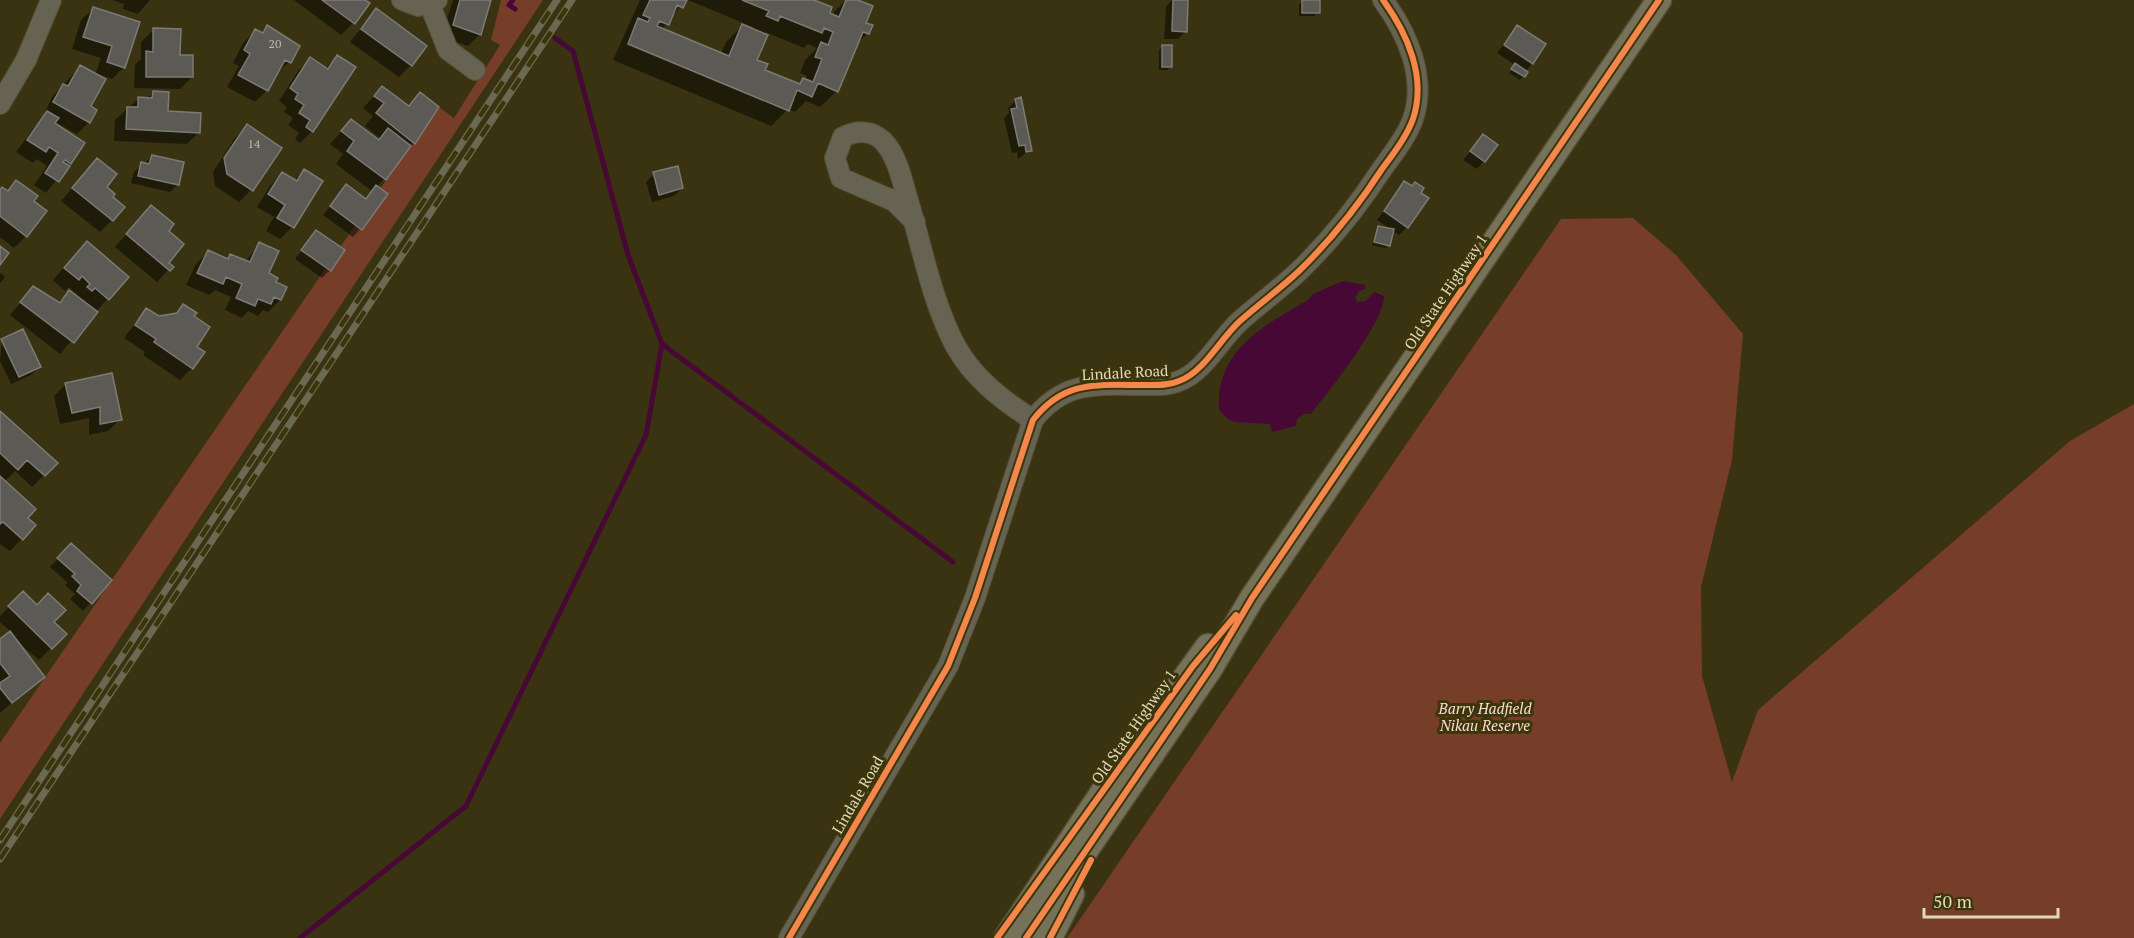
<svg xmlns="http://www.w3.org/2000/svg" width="2134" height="938" font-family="'PT Serif',serif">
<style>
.green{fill:#763d28}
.water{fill:#470836}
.shadow{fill:#0007;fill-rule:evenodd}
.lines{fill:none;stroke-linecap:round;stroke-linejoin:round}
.stream{stroke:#470836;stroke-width:5}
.building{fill:#5c5a54;stroke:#7c7a75;stroke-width:1.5}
.minor-casing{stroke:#544f34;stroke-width:22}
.major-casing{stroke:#544f34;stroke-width:27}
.minor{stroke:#676352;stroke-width:20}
.major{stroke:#767159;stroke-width:24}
.rail-casing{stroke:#6c6953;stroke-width:7}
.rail{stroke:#3d350a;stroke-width:4.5;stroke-dasharray:14;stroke-linecap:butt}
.cycleway-casing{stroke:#3d350a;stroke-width:10}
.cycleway{stroke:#f5874c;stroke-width:6}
.labels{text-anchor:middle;stroke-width:6;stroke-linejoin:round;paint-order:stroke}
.number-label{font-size:12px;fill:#bebaa4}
.street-label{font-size:15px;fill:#dfdabe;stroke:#3d350a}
.park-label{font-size:15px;font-style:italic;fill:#f7dad1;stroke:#3d350a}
</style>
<rect width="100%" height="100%" fill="#393312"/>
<!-- green -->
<path class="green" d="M501,0H543L0,819V743L437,106L454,118L500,45L491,40Z
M1633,218L1676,255L1743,334L1732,460L1701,587L1702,676L1732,782L1758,710L2070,441L2134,404V938H1067L1561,219Z"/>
<!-- water -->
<path class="water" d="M1343,281L1365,285V289L1358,292L1355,298L1358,302L1366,301L1374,292L1384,296C1385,319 1333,387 1317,406L1311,414H1304L1297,419L1296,426L1272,432L1270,424L1235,422L1229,420L1219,410C1215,351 1263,326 1308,300L1313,294Z"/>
<!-- shadow -->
<path class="shadow" d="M112,0H150L138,14L123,9L124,4Z
M294,0H363L353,23L341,35Z
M453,0H489L480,34L468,46L441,37Z
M640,0H685L662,30L721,54L726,42L742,26L752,30L753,27L688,0H810L831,15L846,0H854L868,33L855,46L837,91L820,107L806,101L795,112L788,109L771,126L613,60ZM765,32L804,48L808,44L817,48L805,60L800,73L807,76L805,80L797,85L763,71L756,61Z
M1172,0H1187L1186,31L1178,39H1164L1166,7Z
M1303,1L1318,13L1314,16H1299V4Z
M94,8L124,67L112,79L98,74L89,106V122L77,134L55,122L70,163L46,193L34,185L47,166L37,159L33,163L16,152L44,115L52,97L81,66L95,75L101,58L72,49L81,20Z
M376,10L411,65L399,77L350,42Z
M268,27L289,62L276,74L267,90L255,102L227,87L239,66L233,63L243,43L255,31L261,34Z
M1517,27L1532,63L1520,80L1509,73L1515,65L1497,53Z
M153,30L179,56L192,77L180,89L134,88L135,65L141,59V42Z
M1163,46L1171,67L1167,70H1159V50Z
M337,57L312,131L300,143L295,139L299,133L288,125L293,118L284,112L287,107L279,101L298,71L310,59L325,69Z
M382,88L408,107L421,94L414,143L376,188L360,229L353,237L323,215L346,186L365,200L372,191L336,164L343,154L330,144L351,121L377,140L380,138L365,126L373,116L363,108Z
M153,92L166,113L199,132L187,144L114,141L115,120L139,98L147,99Z
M1016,100L1030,150L1018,159L1017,152L1012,153L1004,118L1009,113L1008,108Z
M247,126L280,148L251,190L239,202L215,186L213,172L235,138Z
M1483,136L1484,161L1477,169L1463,160Z
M152,157L178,184L170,192L131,183L134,172Z
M97,160L110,197L112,220L100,232L61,201Z
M304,171L321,182L292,227L280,239L266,231L274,217L257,207L270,186L282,174L294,181Z
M654,174L682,188L674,196L652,202L646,182Z
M17,182L32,202L26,236L14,248L0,237V191L6,192Z
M1405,183L1407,227L1399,235L1377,220Z
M139,220L171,267L157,282L115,247Z
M1378,227L1389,245L1385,248L1372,245Z
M316,232L330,270L322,278L295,259Z
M260,244L267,274L274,282L285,288L280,300L268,312L263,310L258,316L248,311L242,318L225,310L231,297L215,290L209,295L186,285L196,264L208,252L226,260L230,255L245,262Z
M75,255L126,277L60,354L10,315L33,288L58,303L69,292L78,299L80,297L69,287L65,291L53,280Z
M0,273L5,277L0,283Z
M183,306L195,347L192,368L180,380L143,355L145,352L124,338L146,310L158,318L174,315Z
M2,340L39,367L31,375L11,384L0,361Z
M66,384L120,419L108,431L89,435V418L60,424L54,396Z
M0,413L44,475L32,487L15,471L4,482L26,518L34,526L10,551L0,544Z
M63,553L110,580L83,611L70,599L75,594L65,585L68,583L50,567Z
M23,593L65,634L39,660L12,637L43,676L0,713V641L11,632L0,622V616Z"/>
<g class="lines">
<!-- stream -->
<path class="stream" d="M513,0L509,5L515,9
M662,344L953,562
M300,938L466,806L646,435L662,344L628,255L573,51L555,38"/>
</g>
<!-- building -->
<path class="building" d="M322,0H365L370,3L355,24Z
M460,0H491L481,35L453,25Z
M650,0H687L683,8L677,5L669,25L659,21L657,26L729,56L742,24L768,35L757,60L768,64L765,70L800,84L803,78L813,82L822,59L815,57L821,42L828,45L833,32L824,28L822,33L780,16L778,21L766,16L769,11L742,0H814L832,7L830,13L839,17L846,0H858L873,6L866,23L873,25L869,34L863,32L838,92L818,83L812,97L797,90L789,111L628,44L638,18L648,22L650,18L643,15Z
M1173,0H1188L1187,32L1172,31Z
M1302,0H1320V13H1302Z
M93,7L140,22L125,68L107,62L112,46L83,37Z
M376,8L427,46L412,66L361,29Z
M267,25L300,46L291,63L285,60L268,91L238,75L250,54L244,50L255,29L263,33Z
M1517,25L1546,44L1533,64L1504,45Z
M153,28L181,29L180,55H193V77H146V51L153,52Z
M1162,45H1172V67H1162Z
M337,55L356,67L313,132L306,127L310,120L299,113L304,105L295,99L298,94L290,88L310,57L328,69Z
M1515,63L1528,72L1525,77L1511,69Z
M80,65L106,79L91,106L97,110L90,123L53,102L63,84L68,86Z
M382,86L409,106L420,92L439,107L415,144L376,113L384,103L374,96Z
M153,91L169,92L168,111L201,113L200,133L126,129L127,107H138V97L152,98Z
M1021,97L1032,151L1026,152L1025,145L1019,146L1011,109L1017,108L1015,99Z
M47,111L59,118L55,123L85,143L71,164L65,160L63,162L70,166L59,182L45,173L58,153L49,147L46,152L27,140Z
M351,119L379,140L388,128L411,146L386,180L347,151L354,141L341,131Z
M247,124L282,148L253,191L227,174L224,158Z
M1483,134L1498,145L1485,162L1470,151Z
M152,155L184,162L179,185L138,176L141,162L149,164Z
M97,158L117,174L107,187L115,194L113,197L125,207L113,221L72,188Z
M678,166L683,188L659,195L653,172Z
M304,169L323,181L294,228L277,218L285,205L268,194L282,172L297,181Z
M16,180L38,196L34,201L47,211L27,237L0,216V190L2,187L8,191Z
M1404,181L1412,186L1415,182L1424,188L1421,193L1429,198L1408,228L1384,211Z
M346,184L366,199L376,185L388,194L362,230L330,206Z
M151,205L174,224L169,231L184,244L169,263L174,267L170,271L126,234Z
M1378,226L1394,229L1390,246L1374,242Z
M316,230L345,250L331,271L301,250Z
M87,241L129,277L109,300L95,288L92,291L87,287L90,284L82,276L79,280L64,268Z
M259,242L279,251L269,273L278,278L276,282L287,287L281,300L274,297L271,304L258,299L255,306L236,298L242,284L226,277L223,284L197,273L208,250L228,259L230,254L250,262Z
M0,246L9,253L0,265Z
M33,286L60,303L69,290L98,312L74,343L20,302Z
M183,304L197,313L194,316L210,327L197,347L205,352L193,369L154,342L156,339L135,325L146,308L159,316L177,313Z
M23,329L41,367L19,377L1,339Z
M112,373L122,420L100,424V407L72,413L65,383Z
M0,411L58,463L45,476L27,460L18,470L0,453Z
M0,476L36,509L28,518L36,525L23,540L3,522L0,524Z
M71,543L112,580L92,604L77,591L81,585L72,576L75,574L57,558Z
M23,591L37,605L48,593L66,610L54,622L67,634L52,649L8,606Z
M10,631L45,677L12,703L0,688V683L10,676L0,663V639Z"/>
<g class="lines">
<!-- minor casing -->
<g class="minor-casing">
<path id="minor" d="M402,0L418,6L437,0
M430,5L448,50L475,70
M0,104L26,60L51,0
M915,222L894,201L841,178L835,158L843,137C857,130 873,130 884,142C897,156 902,180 907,197C922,246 931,299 955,345C973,378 1002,400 1033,420
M789,938L948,666L975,598L1033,420C1064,380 1096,385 1143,385C1155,385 1168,386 1179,381C1204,372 1220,339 1240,321C1259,304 1280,289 1299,271C1330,241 1358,206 1382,169C1393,154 1407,136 1413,119C1427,77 1407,33 1383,0"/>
</g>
<!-- major casing -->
<g class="major-casing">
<path id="major" d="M1006,938L1114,775L1208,646
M1026,938L1210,669L1252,598L1659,0
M1050,938L1072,894"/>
</g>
<!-- minor -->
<use href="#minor" class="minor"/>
<!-- major -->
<use href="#major" class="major"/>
<!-- rail casing -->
<g class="rail-casing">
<path id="rail" d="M0,840L557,0
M0,859L572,0"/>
</g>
<!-- rail -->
<use href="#rail" class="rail"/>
<!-- cycleway casing -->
<g class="cycleway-casing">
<path id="cycleway" d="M789,938L948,666L975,598L1033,420C1064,380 1096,385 1143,385C1155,385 1168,386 1179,381C1204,372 1220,339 1240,321C1259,304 1280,289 1299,271C1330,241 1358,206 1382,169C1393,154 1407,136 1413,119C1427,77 1407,33 1383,0
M997,938L1193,666L1236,615
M1026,938L1210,669L1252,598L1659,0
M1050,938L1091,860"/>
</g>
<!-- cycleway -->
<use href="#cycleway" class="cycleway"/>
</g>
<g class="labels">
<!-- number labels -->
<g class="number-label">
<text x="275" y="48">20</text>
<text x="254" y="148">14</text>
</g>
<!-- street labels -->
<g class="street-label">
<text transform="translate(1446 292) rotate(-56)" y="5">Old State Highway 1</text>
<text transform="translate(1125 373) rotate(-3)" y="5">Lindale Road</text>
<text transform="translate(1134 727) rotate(-55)" y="5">Old State Highway 1</text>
<text transform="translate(858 795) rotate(-60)" y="5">Lindale Road</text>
</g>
<!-- park labels -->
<g class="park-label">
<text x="1485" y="714">Barry Hadfield<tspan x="1485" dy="17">Nikau Reserve</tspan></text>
</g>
</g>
<!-- scale -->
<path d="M1924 908v9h134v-9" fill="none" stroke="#dfdabe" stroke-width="3"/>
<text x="1933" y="908" font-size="18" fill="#dfdabe" stroke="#3d350a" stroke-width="4.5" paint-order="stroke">50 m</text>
</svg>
